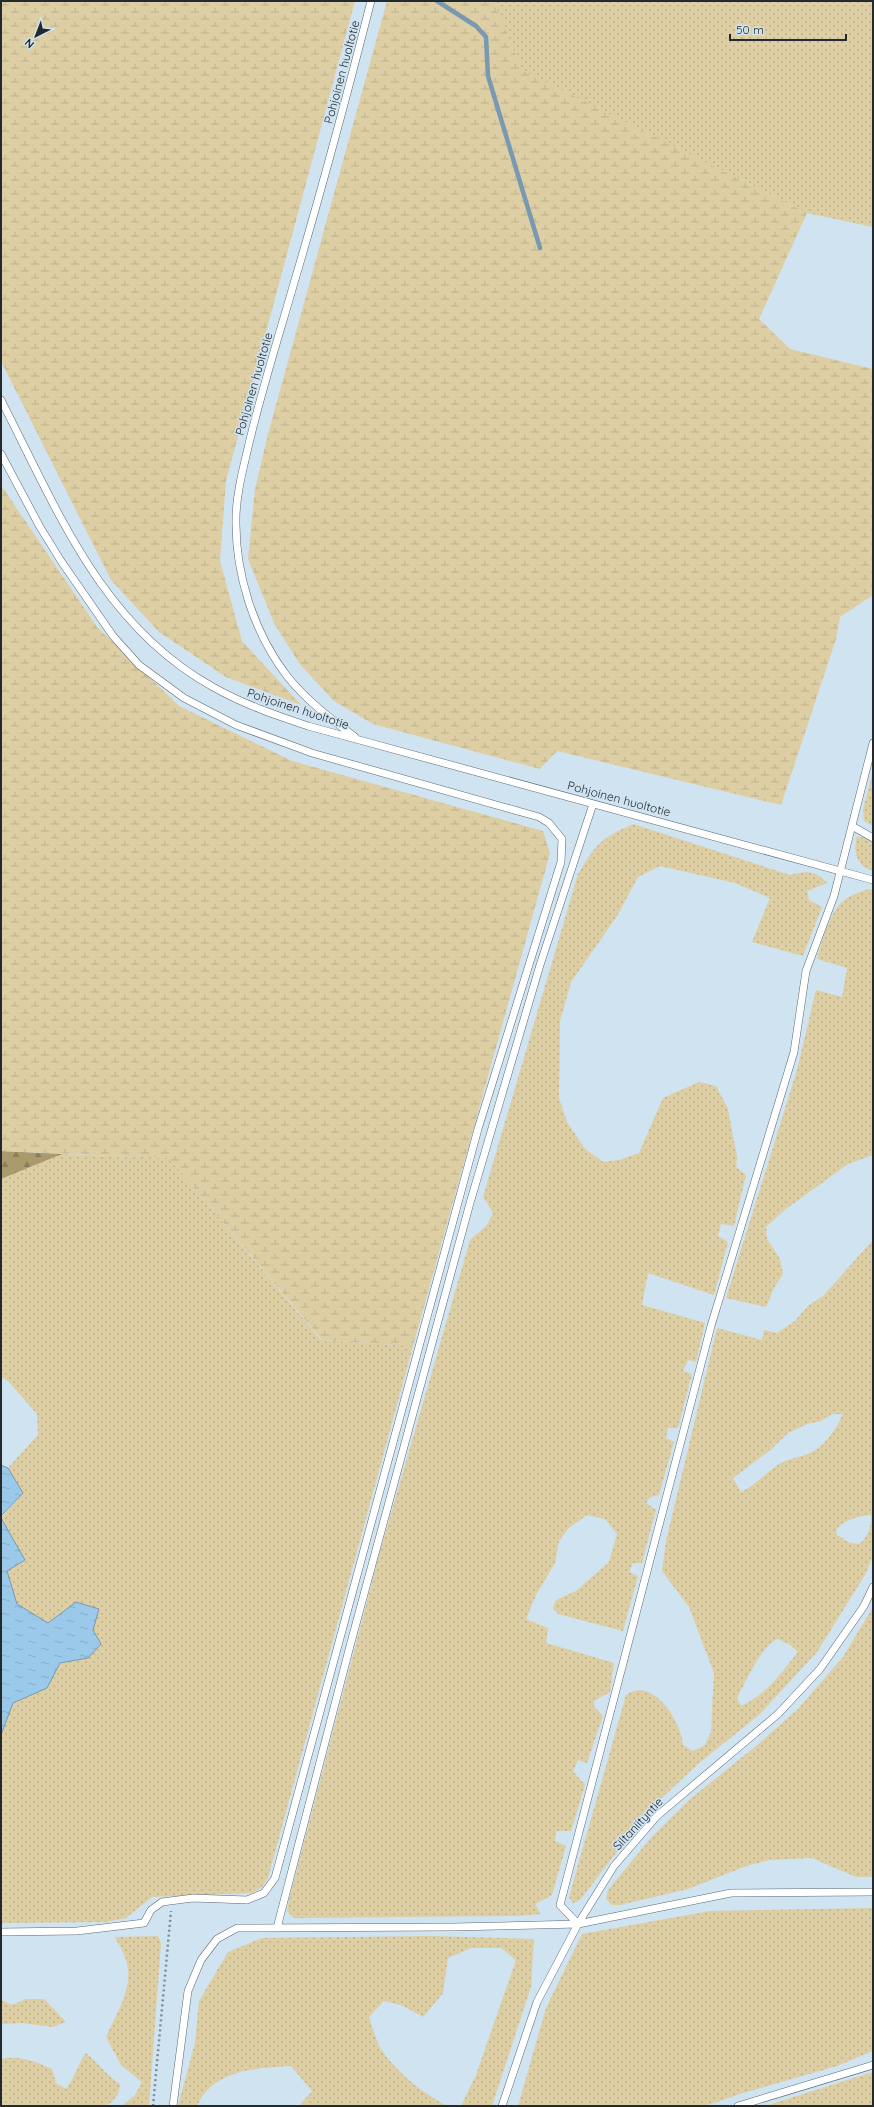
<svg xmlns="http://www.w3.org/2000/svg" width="874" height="2107" font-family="Quicksand,sans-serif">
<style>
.grass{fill:url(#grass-dots);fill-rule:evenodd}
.forest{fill:url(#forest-firs)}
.wetland{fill:url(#wetland-marsh)}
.water{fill:url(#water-ripples);stroke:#7799b2}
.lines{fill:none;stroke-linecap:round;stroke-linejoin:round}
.stream{stroke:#7799b2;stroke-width:4.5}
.lane-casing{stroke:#576874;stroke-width:8}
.path{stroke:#7d8b95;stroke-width:2.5;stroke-dasharray:2 3;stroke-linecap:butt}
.lane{stroke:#fff;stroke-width:7}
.labels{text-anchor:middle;stroke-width:3;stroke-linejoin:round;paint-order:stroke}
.street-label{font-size:12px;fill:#222a2f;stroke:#d0e3f1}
</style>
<defs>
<pattern id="grass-dots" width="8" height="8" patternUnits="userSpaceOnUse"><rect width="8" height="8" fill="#ddcea3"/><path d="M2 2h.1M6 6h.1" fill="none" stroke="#bdb18d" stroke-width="1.8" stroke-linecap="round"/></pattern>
<pattern id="forest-firs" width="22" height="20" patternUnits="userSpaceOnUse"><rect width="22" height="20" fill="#ab9a6b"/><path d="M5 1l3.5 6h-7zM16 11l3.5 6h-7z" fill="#8b7e58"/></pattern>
<pattern id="wetland-marsh" width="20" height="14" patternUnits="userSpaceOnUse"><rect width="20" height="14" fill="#ddcea3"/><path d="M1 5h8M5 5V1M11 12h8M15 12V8" fill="none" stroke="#bdb18d"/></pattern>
<pattern id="water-ripples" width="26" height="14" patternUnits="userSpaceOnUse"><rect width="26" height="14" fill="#9bc9ea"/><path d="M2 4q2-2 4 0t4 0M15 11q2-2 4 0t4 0" fill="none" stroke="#85adc9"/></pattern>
</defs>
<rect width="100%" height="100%" fill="#d0e3f1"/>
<!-- grass -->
<path class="grass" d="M494,1H873V227L807,213L521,70Z
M873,771V826L864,821L863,810Z
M633,824L790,875C807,871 815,870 827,883L807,891L809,900L822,907L803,956L752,942L770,898L735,883L660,866L638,877L617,916L571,982L560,1021L559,1098L567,1122L585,1149L603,1162L619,1160L639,1153L663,1098L699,1082L716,1086L728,1109L737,1157L736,1167L746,1175L734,1226L721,1224L718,1236L728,1242L714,1295L648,1273L642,1305L705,1323L696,1362L688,1360L683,1371L692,1374L678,1428H668L666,1438L674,1442L659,1495L650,1497L646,1503L656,1510L642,1563H633L629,1572L638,1576L623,1631L558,1614L553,1608L556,1600L576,1591L609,1562L617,1534L605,1519L587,1515L569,1528L559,1541L555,1563L536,1595L526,1619L548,1628L546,1643L614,1663L610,1692L594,1701V1706L603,1716L587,1763L578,1760L573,1771L585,1785L571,1831H556L555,1841L566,1846L552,1895L535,1904L541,1914L514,1916L294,1918L287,1911L289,1900L380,1552L470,1240L487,1225L493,1213L483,1197L578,874C597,843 600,839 633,824Z
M857,836L873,840V871C856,866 853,851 857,836Z
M869,889L873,890V1155L848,1164L786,1209L766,1227L767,1239L780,1259L783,1274L775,1286L766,1307L726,1298L797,1070L816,990L842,997L847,968L817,959C821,944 830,912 843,901C851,895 859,892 869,889Z
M62,1154L169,1158L321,1340L413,1346L268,1878L262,1887L252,1893L152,1897L126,1918L106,1922L1,1923V1735L13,1703L47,1688L60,1663L88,1658L101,1644L76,1602L48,1623L17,1604L7,1571L25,1560L1,1518L23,1493L8,1468L38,1435L37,1414L8,1381L1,1377V1179Z
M873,1240V1556L865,1575L817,1652L760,1714L698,1764L649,1810L580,1900L573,1903L569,1897L626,1695C652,1675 682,1722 683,1745L693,1751L705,1745L711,1732L714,1673L689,1607L662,1571L666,1541L717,1328L762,1340L764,1330L777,1333L795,1321L808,1306L824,1295ZM832,1414H843C835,1430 827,1445 810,1453C798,1458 786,1459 776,1466C764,1475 754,1486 741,1492L733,1478L769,1451L788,1433L807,1424L821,1421ZM871,1515C871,1526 869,1537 859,1544L850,1543L837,1535L836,1530C842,1521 860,1515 871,1515ZM777,1639L789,1644L798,1652C781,1673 767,1694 741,1706L737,1698C746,1681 760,1648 777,1639Z
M873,1607V1877H856L812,1858L770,1860L749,1865L688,1889L620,1905H612L606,1899L608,1890L650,1839L689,1800L756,1746L798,1709L843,1657Z
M873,1908V2051L837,2066L743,2093L705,2106H518L546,2008L582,1934L710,1911Z
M158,1936L161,1943L149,2106H122L135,2095L142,2082L121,2065L106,2037C116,2014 135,1986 126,1960C124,1952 119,1945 115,1937Z
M432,1936L534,1939L531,1987L492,2106H461L476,2075L516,1960L501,1948H471L448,1958L443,1993L423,2017L401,2005L384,2001L369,2017C373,2028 376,2042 383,2052C399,2075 423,2093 447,2106H299L312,2091L291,2066C258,2068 213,2069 197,2106H178L195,2043L199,2001L228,1952L262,1938Z
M26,1999H44L66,2022L53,2027L21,2023L1,2024V2000L12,2005Z
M86,2053C98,2063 108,2077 120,2084C119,2095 115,2101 105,2106H1V2059C19,2055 35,2061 52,2069L56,2083L66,2089C75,2078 77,2065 86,2053Z
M873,2072V2106H765Z"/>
<!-- forest -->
<path class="forest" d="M1,1151L62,1154L1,1179Z"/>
<!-- wetland -->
<path class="wetland" d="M1,1H355L226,481L220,561L242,641L301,705L226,677L159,632L111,580L1,361Z
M387,1H494L522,70L807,213L759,319L790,349L873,369V595L840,617L836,639L781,805L557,751L540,769L373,724L334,701L299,663L274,623L248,559L255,489L268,434Z
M1,485L97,627L179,706L292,761L543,831L550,853L413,1346L322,1340L169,1158L1,1151Z"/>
<!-- water -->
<path class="water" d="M1,1465L8,1468L23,1493L1,1516Z
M1,1518L25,1560L7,1571L17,1604L48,1623L76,1602L99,1609L93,1630L101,1644L88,1658L60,1663L47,1688L13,1703L1,1735Z"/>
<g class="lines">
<!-- stream -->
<path class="stream" d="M437,1L476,26L486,37L488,76L540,248"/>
<!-- lane casing -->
<g class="lane-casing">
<path id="lane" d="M1,400C57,509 101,625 213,687C243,704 275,715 308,726L873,880
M1,454L40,527L61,561L113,636L139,665L184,698L236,725L312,753L539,817L549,823L562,839L561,862L478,1129L275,1878L264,1893L247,1900L193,1898L162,1902L151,1910L144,1923L77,1931L1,1932
M355,737C331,719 306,700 287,676C254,633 235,574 236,519C236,497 242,473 247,452C260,395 278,339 294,283C322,189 347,95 371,1
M873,743L834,896L806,971L794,1052L711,1326L560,1905L578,1924L731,1893L873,1892
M852,826L873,838
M277,1928L350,1646L470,1203L540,965L593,804
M173,2106L188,1991L201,1960L217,1939L237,1928L453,1927L578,1924
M502,2106L537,2002L578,1924L614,1866L657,1816L778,1714L820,1669L864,1606L873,1587
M738,2106L873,2065"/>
</g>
<!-- path -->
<path class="path" d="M153,2106L171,1911"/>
<!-- lane -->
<use href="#lane" class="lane"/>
</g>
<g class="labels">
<!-- street labels -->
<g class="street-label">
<text transform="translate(342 72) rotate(-75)" y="4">Pohjoinen huoltotie</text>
<text transform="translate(254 384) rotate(-74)" y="4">Pohjoinen huoltotie</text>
<text transform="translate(298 709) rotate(18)" y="4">Pohjoinen huoltotie</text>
<text transform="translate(619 799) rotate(15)" y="4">Pohjoinen huoltotie</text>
<text transform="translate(638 1824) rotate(-47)" y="4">Siltaniityntie</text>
</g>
</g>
<!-- border -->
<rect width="874" height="2107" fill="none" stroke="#222a2f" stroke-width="4"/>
<!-- north arrow -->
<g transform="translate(36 36) rotate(222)" stroke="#d0e3f1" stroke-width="3" paint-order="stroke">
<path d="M0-3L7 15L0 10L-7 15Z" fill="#222a2f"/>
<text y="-6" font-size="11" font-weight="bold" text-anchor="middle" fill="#222a2f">N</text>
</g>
<!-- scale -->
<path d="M730 34v6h116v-6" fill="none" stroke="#222a2f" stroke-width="2"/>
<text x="736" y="34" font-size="12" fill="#222a2f" stroke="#d0e3f1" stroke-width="3" paint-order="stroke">50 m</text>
</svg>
